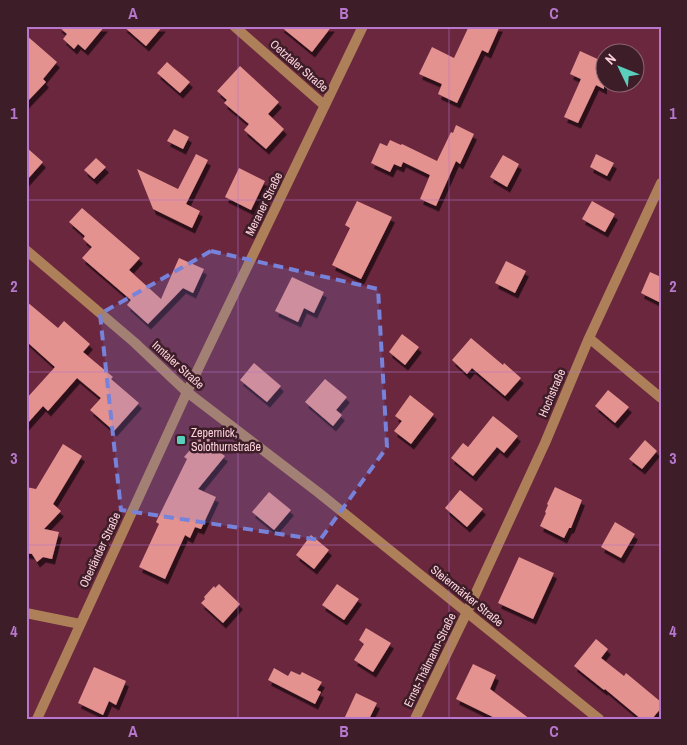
<svg xmlns="http://www.w3.org/2000/svg" width="687" height="745" font-family="'Archivo Narrow',sans-serif">
<style>
.building{fill:#e4928f;filter:url(#shadow)}
.lines{fill:none;stroke-linecap:round;stroke-linejoin:round}
.street{stroke:#ad8059;stroke-width:10}
.marked{fill:#7783da;fill-opacity:0.2;stroke:#7783da;stroke-width:4;stroke-dasharray:10 6;stroke-linejoin:round}
.grid{fill:none;stroke:#b677cc;stroke-width:1;stroke-opacity:0.55}
.poi-dot{fill:#5bcebc;stroke:#3d1d27;stroke-width:2}
.labels{text-anchor:middle;stroke-width:5;stroke-linejoin:round;paint-order:stroke}
.street-label{font-size:12px;fill:#fdd2dd;stroke:#3d1d27}
.poi-label{font-size:12px;fill:#fdd2dd;stroke:#3d1d27;text-anchor:start}
.neatline{fill:none;stroke:#b677cc;stroke-width:2}
.grid-label{font-size:16px;text-anchor:middle;font-weight:bold;fill:#b677cc}
</style>
<defs>
<filter id="shadow"><feDropShadow dx="3" dy="5.5" stdDeviation="0" flood-color="#0009"/></filter>
</defs>
<rect width="100%" height="100%" fill="#6b273e"/>
<!-- building -->
<path class="building" d="M58,26H105L85,50L78,44L74,49L63,39L67,34Z
M123,26H163L146,46Z
M280,26H332L312,52Z
M469,26H500L488,53L482,50L457,103L438,94L442,84L419,74L432,47L454,58Z
M26,35L57,62L43,79L46,82L26,103Z
M580,51L604,62V89L596,85L578,123L564,117L581,79L570,74Z
M167,62L190,82L180,93L157,73Z
M240,66L279,102L268,114L284,129L266,149L244,130L249,124L224,103L227,100L217,91Z
M456,125L474,134L460,164L456,161L436,206L420,199L430,175L403,162L401,167L394,164L390,172L371,163L380,143L387,146L390,140L401,145L402,144L437,161L451,132L453,133Z
M174,129L189,137L183,149L167,141Z
M26,147L43,162L26,181Z
M196,154L208,160L186,204L200,211L192,228L153,209L137,169L178,189Z
M596,154L614,163L607,176L590,167Z
M503,155L519,164L507,187L490,177Z
M96,158L106,167L94,179L84,170Z
M239,168L265,181L251,210L225,197Z
M357,201L392,217L361,279L332,265L350,228L345,225Z
M592,201L615,214L605,232L582,219Z
M82,208L140,258L129,270L161,299L179,258L204,269L193,293L183,288L148,324L127,305L131,300L82,258L92,247L83,239L85,236L69,222Z
M506,261L526,271L515,293L495,283Z
M650,272L661,277V303L641,293Z
M292,277L324,292L314,313L304,308L298,322L275,311Z
M26,301L58,328L64,321L90,344L83,352L113,377L111,379L139,403L114,431L90,410L101,398L77,378L48,411L43,406L26,425V399L55,367L26,341Z
M402,334L419,347L405,365L389,352Z
M471,338L503,365L504,363L521,378L505,396L472,368L467,374L452,360Z
M254,363L281,386L267,402L240,380Z
M325,379L347,397L336,410L342,415L333,426L305,402Z
M608,390L629,407L615,423L595,406Z
M410,395L434,414L411,444L394,431L402,421L395,416Z
M493,416L518,436L504,453L497,447L473,476L451,458L463,443L468,447Z
M201,437L205,440L208,438L220,448L218,451L225,456L198,489L216,497L201,529L195,527L190,538L185,535L165,579L139,567L159,524L156,522L187,459L184,457Z
M645,440L657,451L642,469L629,459Z
M63,444L82,456L53,504L61,511L44,529L59,532L52,559L43,557L37,562L32,554L26,553V487L36,489Z
M555,487L582,500L571,528H569L564,538L540,526L546,513L545,512L548,505L547,504Z
M460,490L483,509L467,527L445,508Z
M269,492L291,510L274,530L252,512Z
M615,522L635,534L621,558L601,547Z
M311,535L329,550L314,569L296,555Z
M519,557L554,573L533,619L498,603Z
M219,584L240,604L223,623L201,603L205,599L204,597L214,586L215,588Z
M337,584L359,599L344,620L322,605Z
M366,628L391,643L373,672L354,660L364,644L359,640Z
M596,639L608,649L601,658L624,676L626,673L661,702V708L652,719H641L605,689L604,690L574,666Z
M473,664L496,675L490,689L530,719H497L456,699Z
M94,667L126,681L116,705L109,701L103,715L78,703Z
M274,668L288,676L291,671L300,675L302,672L322,682L317,690L321,692L315,704L268,680Z
M356,693L377,703L369,719H344Z"/>
<g class="lines">
<!-- street -->
<path class="street" d="M234,26L324,105
M26,250L134,342L187,392L319,493L599,719
M589,338L661,398
M26,613L80,624
M37,719L187,392L363,26
M415,719L467,612L545,443L589,338L661,183"/>
</g>
<!-- marked area -->
<path class="marked" d="M211,251L378,289L387,447L320,540L121,510L100,314Z"/>
<!-- grid -->
<path class="grid" d="M238,26V719M449,26V719M26,200H661M26,372H661M26,545H661"/>
<!-- markers -->
<rect class="poi-dot" x="176" y="435" width="10" height="10" rx="2.5"/>
<g class="labels">
<!-- street labels -->
<g class="street-label">
<text transform="translate(299 66) rotate(41)" y="4">Oetztaler Straße</text>
<text transform="translate(264 204) rotate(-64)" y="4">Meraner Straße</text>
<text transform="translate(178 365) rotate(42)" y="4">Inntaler Straße</text>
<text transform="translate(552 393) rotate(-67)" y="4">Hochstraße</text>
<text transform="translate(100 550) rotate(-65)" y="4">Oberländer Straße</text>
<text transform="translate(467 596) rotate(39)" y="4">Steiermärker Straße</text>
<text transform="translate(430 660) rotate(-64)" y="4">Ernst-Thälmann-Straße</text>
</g>
<!-- poi labels -->
<g class="poi-label">
<text x="191" y="437">Zepernick,<tspan x="191" dy="14">Solothurnstraße</tspan></text>
</g>
</g>
<!-- border -->
<rect width="687" height="745" fill="none" stroke="#3d1d27" stroke-width="55"/>
<!-- north arrow -->
<g transform="translate(620 68) rotate(313)"><circle r="24" fill="#3d1d27" stroke="#8a6570"/>
<path d="M0-4L9 19L0 12L-9 19Z" fill="#5bcebc"/>
<text y="-8" font-size="14" font-weight="bold" text-anchor="middle" fill="#fdd2dd">N</text>
</g>
<rect x="28" y="28" width="632" height="690" class="neatline"/>
<g class="grid-label">
<text x="133" y="19">A</text>
<text x="344" y="19">B</text>
<text x="554" y="19">C</text>
<text x="14" y="119">1</text>
<text x="673" y="119">1</text>
<text x="14" y="292">2</text>
<text x="673" y="292">2</text>
<text x="14" y="464">3</text>
<text x="673" y="464">3</text>
<text x="14" y="637">4</text>
<text x="673" y="637">4</text>
<text x="133" y="737">A</text>
<text x="344" y="737">B</text>
<text x="554" y="737">C</text>
</g>
</svg>
